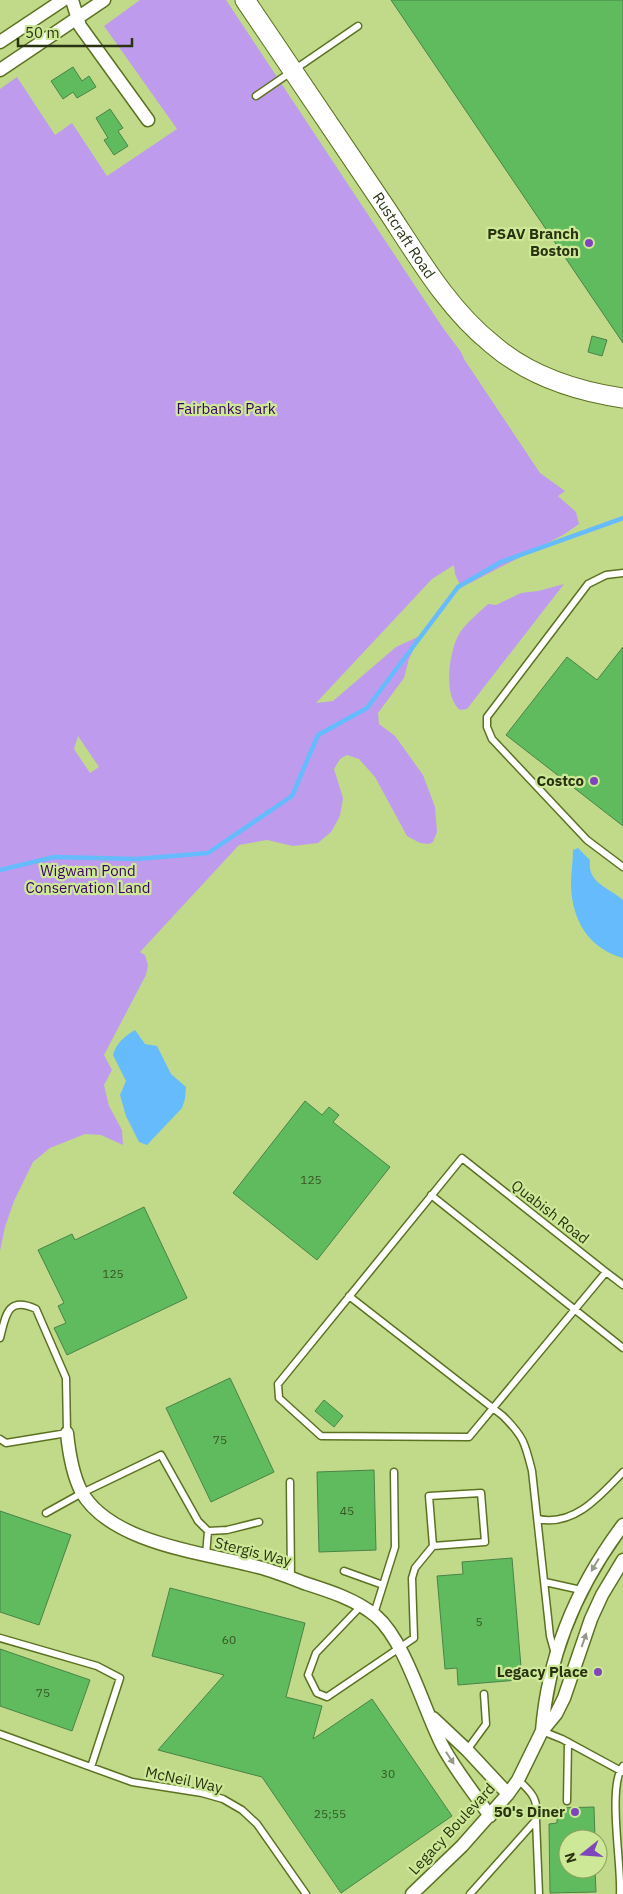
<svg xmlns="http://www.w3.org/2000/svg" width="623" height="1894" font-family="'IBM Plex Sans',sans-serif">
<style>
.green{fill:#bf9bed;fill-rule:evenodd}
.water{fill:#66bbfc}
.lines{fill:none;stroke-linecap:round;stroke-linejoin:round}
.stream{stroke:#66bbfc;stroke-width:4.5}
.building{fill:#60bb5e;stroke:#498347}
.service-casing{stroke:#5c7221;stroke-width:9}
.minor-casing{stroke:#5c7221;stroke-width:15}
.secondary-casing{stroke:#5c7221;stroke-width:21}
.service{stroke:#fff;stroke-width:6}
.minor{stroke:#fff;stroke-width:12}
.secondary{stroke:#fff;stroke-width:19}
.oneway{fill:#949988}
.poi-dot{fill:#7f45bb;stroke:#cde897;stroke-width:2}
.labels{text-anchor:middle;stroke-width:4.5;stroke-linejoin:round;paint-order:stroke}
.number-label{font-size:12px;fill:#375525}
.poi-label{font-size:15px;font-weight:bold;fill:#293312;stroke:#cde897;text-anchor:end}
.street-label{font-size:15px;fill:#293312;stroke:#cde897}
.park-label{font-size:15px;fill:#3a0064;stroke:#cde897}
</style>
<rect width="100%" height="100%" fill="#c0da8a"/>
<!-- green -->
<path class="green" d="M140,0H226L443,328L461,352L464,359L540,473L565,491L558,496L576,512L579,524L563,535L470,583L460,585L455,574L454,565L432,579L316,703L333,701L396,647L420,636L409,659L404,678L378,713L379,724L395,736L423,775L435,807L437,832L433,842L429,844L420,843L407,836L375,777L359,759L347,755L340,759L334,769L343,798L340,816L331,832L318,843L293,846L267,840L239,845L140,952L145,955L148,965L146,975L104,1055L112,1070L104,1085L109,1106L122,1130L123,1145L101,1135L85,1134L50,1148L33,1162L14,1201L5,1227L0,1251V89L17,77L55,135L72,123L107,176L177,129L104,26ZM78,736L99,767L90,773L74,749Z
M564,584L467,709L460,710C443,697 449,653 458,636C464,624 479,613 488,604L496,605L521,593L538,591Z"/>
<!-- water -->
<path class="water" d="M578,848L590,860C587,883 608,887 623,900V958C588,948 572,920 571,885C571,873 573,861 573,850Z
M135,1030L145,1044L157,1046L171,1074L186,1087L185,1099L182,1108L147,1145L139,1142L126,1116L120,1095L126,1081L113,1055C116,1043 125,1036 135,1030Z"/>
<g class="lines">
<!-- stream -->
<path class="stream" d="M0,870L54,857L137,859L208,853L292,796L318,735L367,708L458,587L501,562L623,518"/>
</g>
<!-- building -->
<path class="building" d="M391,0H623V343L487,142Z
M73,67L82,81L89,76L96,87L77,98L73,92L63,99L51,81Z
M110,109L123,128L118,131L128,146L114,155L104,140L108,138L96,118Z
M592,336L607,340L602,356L588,352Z
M623,647V826L506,735L567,657L597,680Z
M305,1101L322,1115L329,1107L339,1115L333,1122L390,1167L317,1260L233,1193Z
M144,1207L187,1298L67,1355L54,1328L66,1323L58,1306L64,1303L38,1250L72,1234L75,1240Z
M230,1378L274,1472L211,1502L166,1408Z
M324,1400L343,1416L334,1427L315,1411Z
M374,1470L376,1550L319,1552L317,1472Z
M0,1511L71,1535L39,1625L0,1612Z
M512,1558L521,1667L517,1668L518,1680L458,1685L457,1668L445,1669L437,1576L463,1574L462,1562Z
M170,1588L305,1623L286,1697L322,1706L313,1739L372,1699L452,1816L341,1893L262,1777L158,1750L224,1675L152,1656Z
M0,1649L90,1680L72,1731L0,1706Z
M594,1807L595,1839H568V1869H595L596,1892L550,1893L549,1824L557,1823V1808Z"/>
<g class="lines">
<!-- service casing -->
<g class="service-casing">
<path id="service" d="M256,96L358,26
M623,573L606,575L588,584L487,717V727L492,739L587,840L623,867
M431,1195L623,1348
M606,1272L469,1437L321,1436L279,1398L278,1384L462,1158L606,1272L623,1285
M349,1296L503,1416C524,1437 525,1443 532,1471L550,1636L555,1654
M0,1338C6,1315 7,1296 36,1309L66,1378L67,1433L6,1443L0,1439
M290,1482L291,1578
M46,1513L82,1493L161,1455L198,1521L208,1531L227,1530L259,1522
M538,1519C574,1527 600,1496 623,1472
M206,1555L208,1531
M344,1571L383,1585
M545,1582L581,1590
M361,1606L316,1653L308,1675L317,1693L327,1697L414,1638L412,1578L415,1568L433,1546L429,1496L481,1493L485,1542L433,1546
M374,1614L395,1547L394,1472
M0,1638L97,1666L120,1678L91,1767
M542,1731L562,1739L623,1772
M0,1734L132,1782L202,1793L223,1799L242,1810L257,1824L306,1894
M467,1750L486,1724L484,1694
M518,1780C532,1792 539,1800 536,1820
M567,1801L568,1742
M470,1894L536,1820L539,1894
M620,1894C622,1866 607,1786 623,1766"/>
</g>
<!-- minor casing -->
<g class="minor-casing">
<path id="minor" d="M72,0L80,26L148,120
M0,42L63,0
M0,70L104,0
M67,1433C69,1453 72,1473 81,1491C110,1544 206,1553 258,1567C274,1571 289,1577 304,1583C329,1591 355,1599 376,1616C406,1642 424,1711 443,1747C456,1771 474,1793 490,1816
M433,1718L467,1750L508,1794
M542,1731C548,1655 578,1585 623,1525
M412,1894L462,1846L508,1794L518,1780L542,1731L556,1714L564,1698L591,1619L602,1595L623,1560"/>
</g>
<!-- secondary casing -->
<g class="secondary-casing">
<g id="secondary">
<path id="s1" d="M245,0C291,69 338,138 385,207C417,255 447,308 492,344C529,376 575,391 623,398"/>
</g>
</g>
<!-- service -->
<use href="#service" class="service"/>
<!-- minor -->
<use href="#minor" class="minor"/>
<!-- secondary -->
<use href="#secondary" class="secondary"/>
</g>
<!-- one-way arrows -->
<defs><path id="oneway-solid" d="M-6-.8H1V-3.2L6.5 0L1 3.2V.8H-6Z" transform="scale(1.25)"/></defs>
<g class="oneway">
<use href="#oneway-solid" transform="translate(595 1565) rotate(121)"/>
<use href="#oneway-solid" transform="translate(584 1640) rotate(-71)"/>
<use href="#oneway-solid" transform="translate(450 1758) rotate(57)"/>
</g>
<!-- markers -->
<g class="poi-dot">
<circle cx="589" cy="243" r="5"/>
<circle cx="594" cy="781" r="5"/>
<circle cx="598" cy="1672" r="5"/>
<circle cx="575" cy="1812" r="5"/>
</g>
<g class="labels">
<!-- number labels -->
<g class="number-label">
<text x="311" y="1184">125</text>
<text x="113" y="1278">125</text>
<text x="220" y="1444">75</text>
<text x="347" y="1515">45</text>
<text x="479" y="1626">5</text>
<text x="229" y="1644">60</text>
<text x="43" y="1697">75</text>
<text x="388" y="1778">30</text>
<text x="330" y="1818">25;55</text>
</g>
<!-- poi labels -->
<g class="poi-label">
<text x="579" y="239">PSAV Branch<tspan x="579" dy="17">Boston</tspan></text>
<text x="584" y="786">Costco</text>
<text x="588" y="1677">Legacy Place</text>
<text x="565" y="1817">50's Diner</text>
</g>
<!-- street labels -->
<g class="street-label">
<text dy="5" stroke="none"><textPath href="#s1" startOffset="284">Rustcraft Road</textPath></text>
<text transform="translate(550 1212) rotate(38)" y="5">Quabish Road</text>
<text transform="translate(253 1552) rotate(14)" y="5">Stergis Way</text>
<text transform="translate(184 1780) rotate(12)" y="5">McNeil Way</text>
<text transform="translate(452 1829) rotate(-47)" y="5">Legacy Boulevard</text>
</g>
<!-- park labels -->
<g class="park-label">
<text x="226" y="414">Fairbanks Park</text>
<text x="88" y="876">Wigwam Pond<tspan x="88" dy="17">Conservation Land</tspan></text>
</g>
</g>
<!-- north arrow -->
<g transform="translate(583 1854) rotate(253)"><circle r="24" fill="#cde897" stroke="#8ba062"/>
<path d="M0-4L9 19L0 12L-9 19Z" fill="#7f45bb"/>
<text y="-8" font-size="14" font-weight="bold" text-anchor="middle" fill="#293312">N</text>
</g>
<!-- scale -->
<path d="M18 38v8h114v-8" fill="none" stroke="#293312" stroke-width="2.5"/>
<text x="25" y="38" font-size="15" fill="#293312" stroke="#cde897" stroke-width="4" paint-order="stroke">50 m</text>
</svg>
